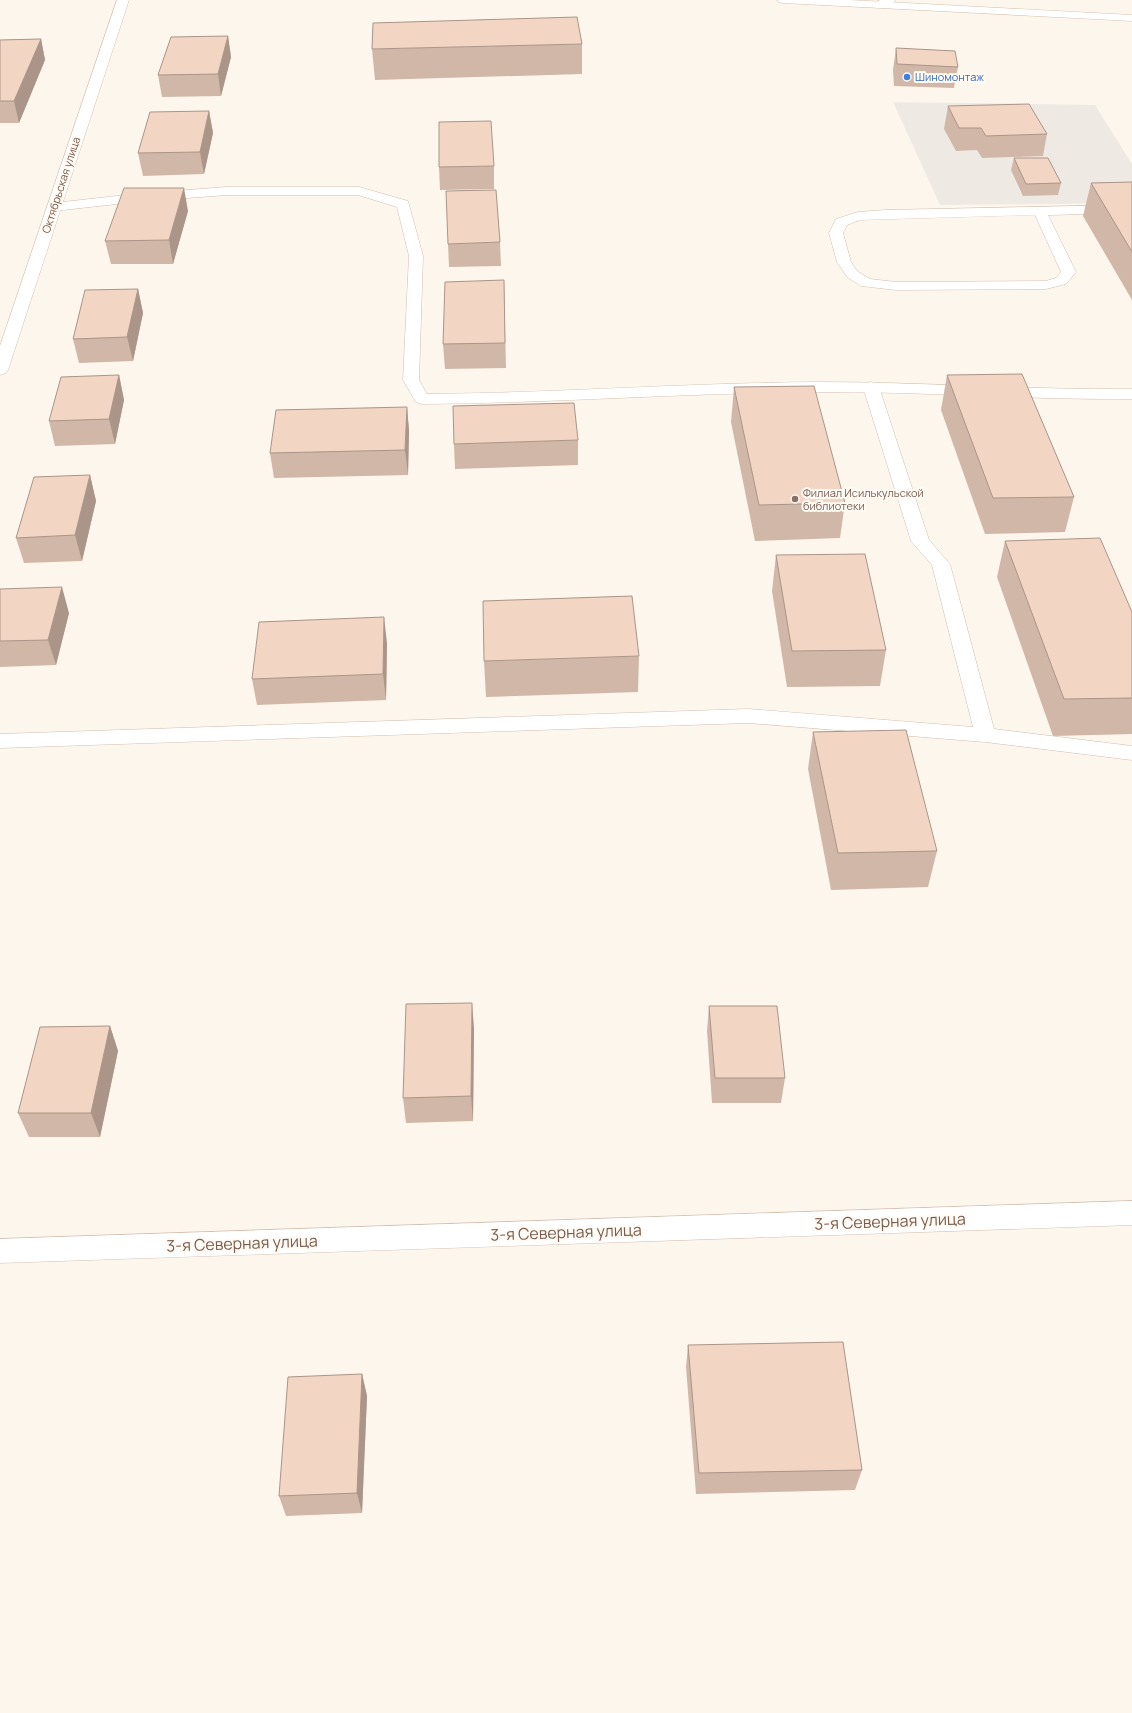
<svg xmlns="http://www.w3.org/2000/svg" width="1132" height="1713" font-family="Manrope,sans-serif">
<style>
.industrial{fill:#efe9e4}
.lines{fill:none;stroke-linecap:round;stroke-linejoin:round}
.lane-casing{stroke:#d1beb0;stroke-width:1}
.street-casing{stroke:#d1beb0;stroke-width:1}
.secondary-casing{stroke:#d6c0b0;stroke-width:1}
.lane{fill:#fff;fill-rule:evenodd}
.street{fill:#fff;fill-rule:evenodd}
.secondary{fill:#fff;fill-rule:evenodd}
.wall{fill:#d1b7a8}
.shaded-wall{fill:#aa9588}
.building{fill:#f3d5c3;stroke:#aa9588}
.shop-dot{fill:#3f7fe0;stroke:#fffaf3;stroke-width:1.5}
.education-dot{fill:#8d6e63;stroke:#fffaf3;stroke-width:1.5}
.labels{text-anchor:middle;stroke-width:4;stroke-linejoin:round;paint-order:stroke}
.far-shop-label{font-size:11px;fill:#366cbe;stroke:#fffaf3;text-anchor:start}
.far-street-label{font-size:11px;fill:#7a5c4d;stroke:#fffaf3}
.far-education-label{font-size:11px;fill:#785e54;stroke:#fffaf3;text-anchor:start}
.near-street-label{font-size:16px;fill:#7a5c4d;stroke:#fffaf3}
</style>
<rect width="100%" height="100%" fill="#fdf6ec"/>
<!-- industrial -->
<path class="industrial" d="M893,102L1095,105L1132,164V203L940,205Z"/>
<g class="lines">
<!-- lane casing -->
<g class="lane-casing">
<path id="lane" d="M1132,205V213L1048,215L1076,272L1066,284L1046,289L896,290L861,286L847,277L837,262L829,233L836,219L858,212L886,210ZM1035,215L1061,272L1056,278L1046,281L896,282L870,279L857,271L851,262L843,233L847,225L860,220Z
M871,382L877,384L879,387L929,540L950,564L994,729L1132,746V760L985,742L748,723L0,748V734L748,709L973,727L932,565L911,541L863,387L865,384Z"/>
</g>
<!-- street casing -->
<g class="street-casing">
<path id="street" d="M880,0H896C891,5 881,9 874,7L872,5Z
M227,187H359L408,201L423,256L419,380L427,394C557,393 687,383 817,382C922,382 1027,390 1132,389V399C1026,400 920,391 814,392C684,393 553,403 422,404L416,402L403,380L409,256L397,207L358,195H227L135,202L54,211L49,210L47,207L49,204L54,203L135,194Z
M1132,1201V1225L0,1263V1239Z"/>
</g>
<!-- secondary casing -->
<g class="secondary-casing">
<path id="secondary" d="M117,0H129L8,370L6,373L0,375V346Z
M777,0H849L1132,15V21L783,3L779,2Z"/>
</g>
<!-- lane -->
<use href="#lane" class="lane"/>
<!-- street -->
<use href="#street" class="street"/>
<!-- secondary -->
<use href="#secondary" class="secondary"/>
</g>
<!-- wall -->
<path class="wall" d="M228,36L231,57L221,96L162,97L158,75Z
M41,39L45,60L19,123H0V40Z
M582,44V74L375,80L372,49Z
M896,48L958,67L954,88L894,86L893,70Z
M948,106L1047,134L1043,156L982,158L977,150L956,151L944,129Z
M209,111L213,133L204,174L143,176L138,153Z
M1014,158L1061,183L1058,195L1023,196L1011,170Z
M494,166V189L440,190L439,167Z
M1132,182V300L1083,216L1091,183Z
M188,211L173,264H111L105,241Z
M500,242L501,266L449,267L448,244Z
M504,280L506,368L445,369L443,344Z
M138,289L143,313L133,361L79,363L73,339Z
M119,375L124,400L115,444L55,446L49,421Z
M947,375L1074,497L1065,532L985,534L941,410Z
M734,387L845,503L840,538L755,541L731,422Z
M407,407L409,431L408,475L274,478L270,453Z
M578,440V465L455,469L454,444Z
M90,475L96,501L82,561L24,563L16,538Z
M1005,541L1132,612V734L1053,736L997,577Z
M776,555L886,650L880,686L787,687L772,591Z
M0,589L69,613L56,665L0,667Z
M387,643L386,700L257,705L252,679Z
M639,656L638,692L486,697L484,661Z
M813,732L937,851L928,887L831,890L808,769Z
M709,1006L785,1078L781,1103H712L707,1031Z
M110,1026L118,1051L100,1137H29L18,1113Z
M474,1028L473,1121L406,1123L403,1098Z
M688,1345L862,1470L855,1490L696,1494L686,1367Z
M362,1374L367,1396L362,1513L286,1516L279,1496Z"/>
<!-- shaded-wall -->
<path class="shaded-wall" d="M228,36L231,57L221,96L218,74Z
M41,39L45,60L19,123L14,101Z
M209,111L213,133L204,174L200,152Z
M184,188L188,211L173,264L169,240Z
M138,289L143,313L133,361L127,337Z
M119,375L124,400L115,444L109,419Z
M407,407L409,431L408,475L405,450Z
M90,475L96,501L82,561L75,535Z
M62,587L69,613L56,665L48,640Z
M384,617L387,643L386,700L383,674Z
M472,1003L474,1028L473,1121L471,1096Z
M110,1026L118,1051L100,1137L91,1113Z
M362,1374L367,1396L362,1513L357,1493Z"/>
<!-- building -->
<path class="building" d="M577,17L582,44L372,49L373,23Z
M228,36L218,74L158,75L171,37Z
M41,39L14,101H0V40Z
M896,48L955,51L958,67L897,64Z
M1029,104L1047,134L986,136L981,128H959L948,106Z
M209,111L200,152L138,153L150,112Z
M491,121L494,166L439,167V122Z
M1014,158H1048L1061,183L1026,184Z
M1132,182V252L1091,183Z
M124,188H184L169,240L105,241Z
M496,190L500,242L448,244L446,191Z
M504,280L505,343L443,344L445,282Z
M138,289L127,337L73,339L85,290Z
M1022,374L1074,497L993,498L947,375Z
M119,375L109,419L49,421L61,377Z
M814,386L845,503L759,505L734,387Z
M574,403L578,440L454,444L453,406Z
M407,407L405,450L270,453L276,410Z
M90,475L75,535L16,538L34,477Z
M1100,538L1132,612V698L1064,699L1005,541Z
M865,554L886,650L792,651L776,555Z
M62,587L48,640L0,641V589Z
M632,596L639,656L484,661L483,601Z
M384,617L383,674L252,679L259,622Z
M906,730L937,851L838,853L813,732Z
M472,1003L471,1096L403,1098L406,1004Z
M709,1006H777L785,1078H715Z
M110,1026L91,1113H18L40,1027Z
M843,1342L862,1470L699,1473L688,1345Z
M362,1374L357,1493L279,1496L288,1377Z"/>
<!-- markers -->
<circle class="shop-dot" cx="907" cy="77" r="4"/>
<circle class="education-dot" cx="795" cy="499" r="4"/>
<g class="labels">
<!-- far-shop labels -->
<g class="far-shop-label">
<text x="915" y="81">Шиномонтаж</text>
</g>
<!-- far-street labels -->
<g class="far-street-label">
<text transform="translate(61 185) rotate(-72)" y="4">Октябрьская улица</text>
</g>
<!-- far-education labels -->
<g class="far-education-label">
<text x="803" y="497">Филиал Исилькульской<tspan x="803" dy="13">библиотеки</tspan></text>
</g>
<!-- near-street labels -->
<g class="near-street-label">
<text transform="translate(890 1221) rotate(-2)" y="6">3-я Северная улица</text>
<text transform="translate(566 1232) rotate(-2)" y="6">3-я Северная улица</text>
<text transform="translate(242 1243) rotate(-2)" y="6">3-я Северная улица</text>
</g>
</g>
</svg>
